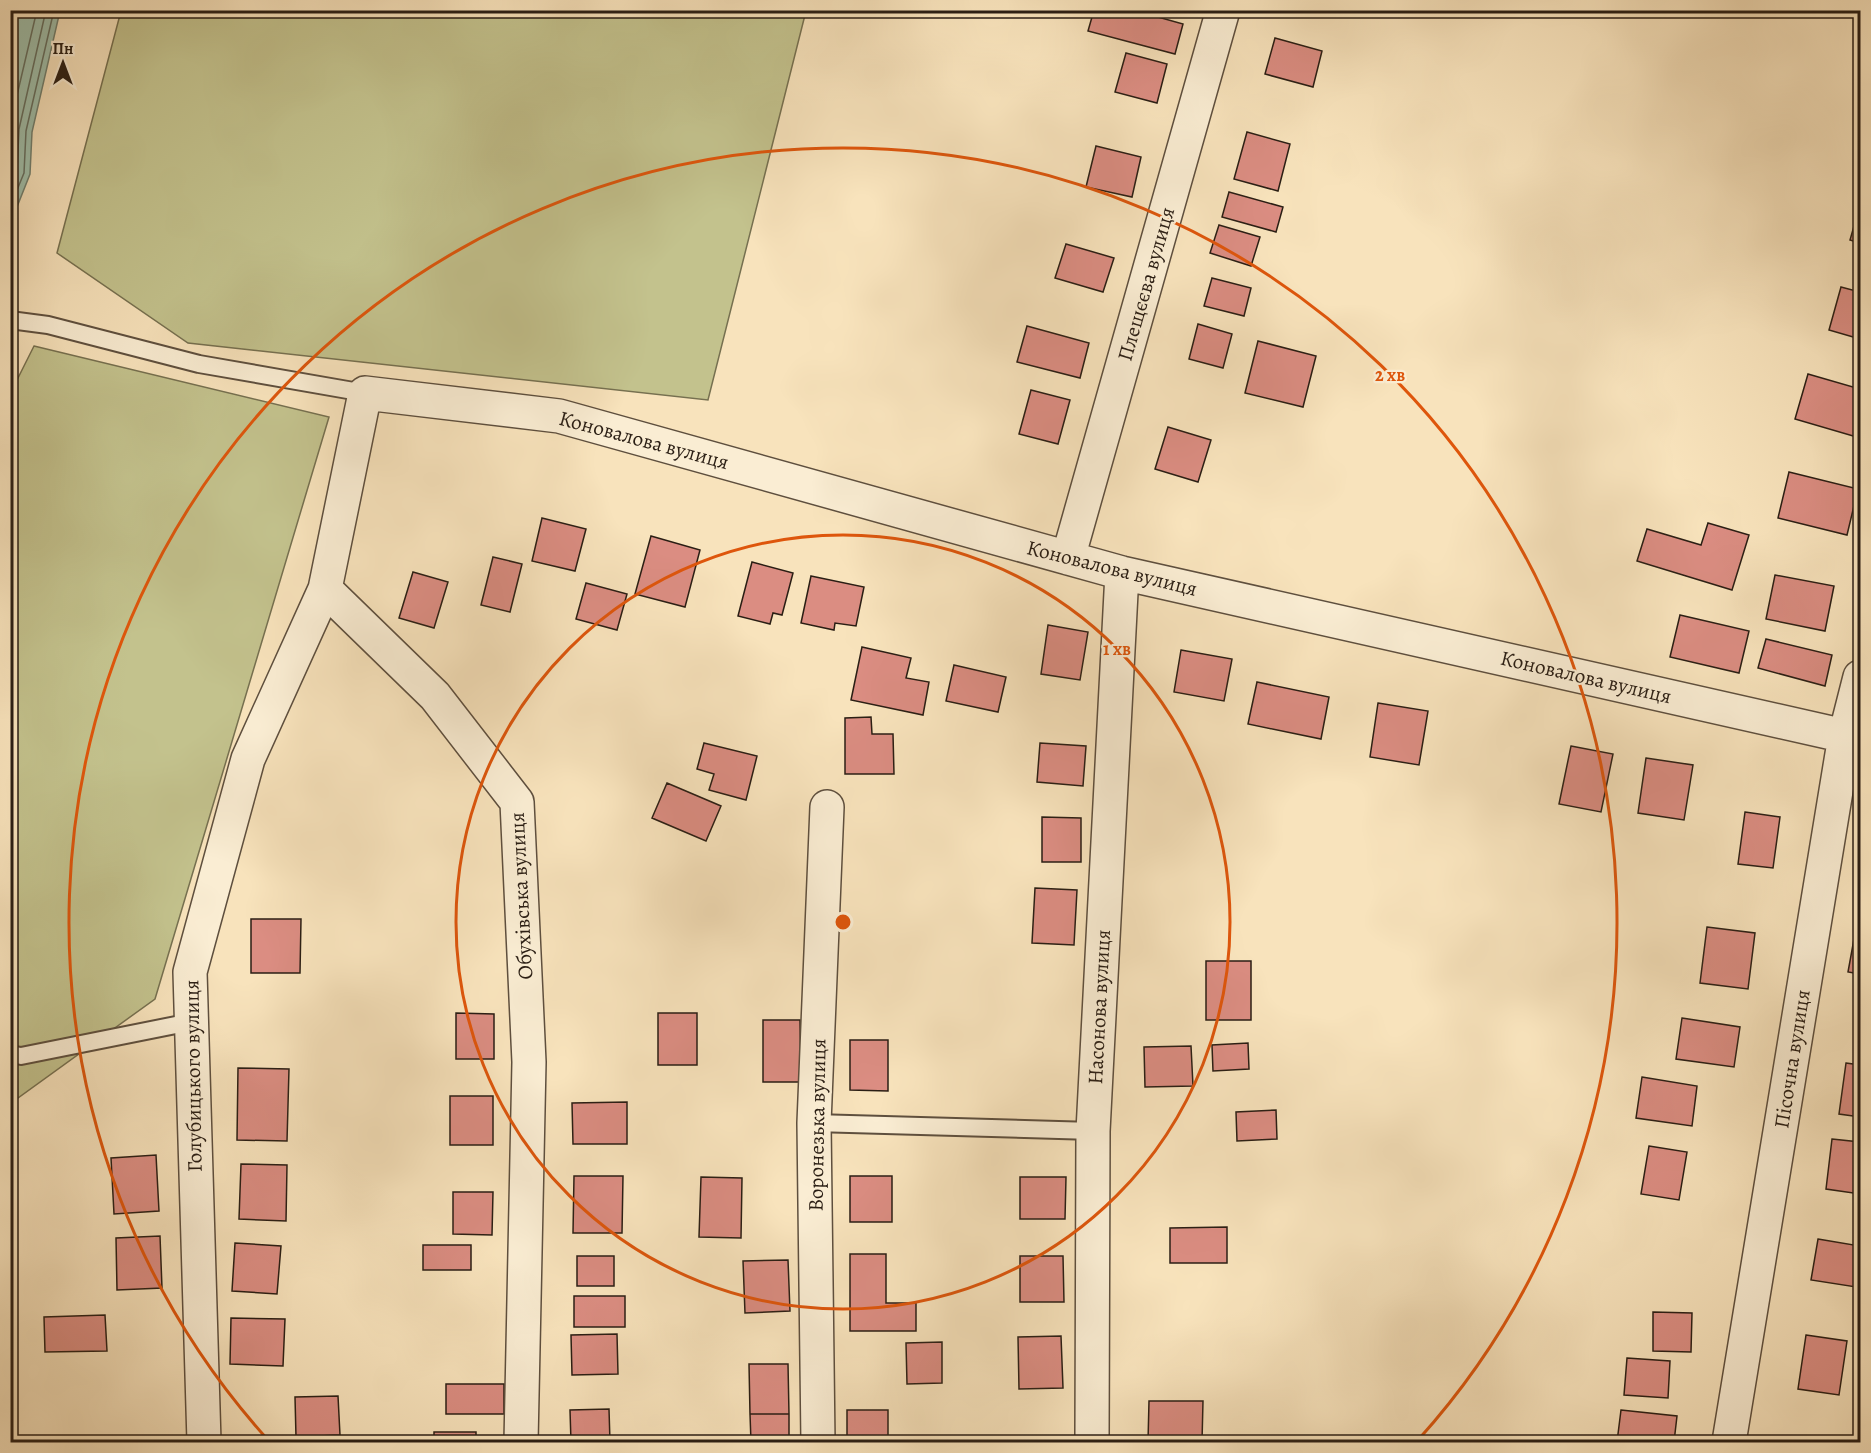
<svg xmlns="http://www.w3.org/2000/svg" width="1871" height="1453" font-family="Alegreya,serif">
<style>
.green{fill:#c3c28d;stroke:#767050;stroke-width:1.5}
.water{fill:#9fbfab;stroke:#707f6f;stroke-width:1.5}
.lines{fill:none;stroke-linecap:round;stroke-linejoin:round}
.shore{stroke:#646e60;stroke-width:1.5}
.building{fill:#db8d82;stroke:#2a1e14;stroke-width:1.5}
.service-casing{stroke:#5e4f3e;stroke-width:20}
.minor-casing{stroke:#5e4f3e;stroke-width:36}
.service{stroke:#faedd3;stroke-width:16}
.minor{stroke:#faedd3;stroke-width:33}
.ring{fill:none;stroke:#de560c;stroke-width:3}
.labels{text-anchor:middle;stroke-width:4.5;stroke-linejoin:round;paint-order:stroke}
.street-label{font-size:21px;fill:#2a1e14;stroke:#faedd3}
.centre{fill:#de560c;stroke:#faedd3;stroke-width:3}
.ring-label{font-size:18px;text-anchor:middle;font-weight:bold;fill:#de560c;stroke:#faedd3;stroke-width:4.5;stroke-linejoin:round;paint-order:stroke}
</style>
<rect width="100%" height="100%" fill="#f8e3bc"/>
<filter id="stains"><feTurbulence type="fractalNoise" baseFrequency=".00333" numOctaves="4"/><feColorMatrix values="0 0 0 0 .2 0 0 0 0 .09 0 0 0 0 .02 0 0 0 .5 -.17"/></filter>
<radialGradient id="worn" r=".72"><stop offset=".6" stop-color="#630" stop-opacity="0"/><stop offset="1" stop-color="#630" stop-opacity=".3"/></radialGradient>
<!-- green -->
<path class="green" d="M121,11H806L708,400L188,343L57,253Z
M34,346L329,417L155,999L11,1103L10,394Z"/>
<!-- water -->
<path class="water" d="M11,10L60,11L32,132L30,174L11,222Z"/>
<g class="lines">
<!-- shore -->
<path class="shore" d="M10,125L37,10
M10,187L17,171L19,129L46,10
M10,207L24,173L26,131L54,10"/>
</g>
<!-- building -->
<path class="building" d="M1094,10H1133L1183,24L1175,54L1088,31Z
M1165,10H1185L1184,16Z
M1275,38L1322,51L1313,87L1265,74Z
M1126,53L1167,64L1157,103L1115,92Z
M1247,132L1290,144L1278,191L1234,179Z
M1096,146L1141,157L1132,197L1086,187Z
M1229,192L1283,207L1276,232L1222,217Z
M1858,212L1860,213V243L1850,240Z
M1219,225L1260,237L1251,266L1210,253Z
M1066,244L1114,258L1103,292L1055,278Z
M1212,278L1251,288L1244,316L1204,306Z
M1841,287L1860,292V339L1829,330Z
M1198,324L1232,334L1223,368L1189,359Z
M1027,326L1089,343L1080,378L1017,362Z
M1258,341L1316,356L1303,407L1245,393Z
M1808,374L1860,389V438L1795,419Z
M1031,390L1070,400L1058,444L1019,434Z
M1168,427L1211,440L1198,482L1155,469Z
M1789,472L1858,489L1847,535L1778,518Z
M542,518L586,529L575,571L532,561Z
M1708,523L1749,535L1732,590L1637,561L1647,529L1701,545Z
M651,536L700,550L685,607L635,594Z
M493,557L522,564L510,612L481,605Z
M752,562L793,573L782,615L773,613L770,624L738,616Z
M413,572L448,582L434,628L399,618Z
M1775,575L1834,586L1825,631L1766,619Z
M811,576L864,587L856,626L835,623L834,630L801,623Z
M586,583L627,594L617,630L576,619Z
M1680,615L1749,631L1739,673L1670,657Z
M1048,625L1088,632L1080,680L1041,674Z
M1766,639L1832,655L1825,686L1758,668Z
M862,647L911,658L906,678L929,682L923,715L851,700Z
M1181,650L1232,659L1224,701L1174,692Z
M954,665L1006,677L998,712L946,701Z
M1257,682L1329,697L1321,739L1248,724Z
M1378,703L1428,711L1419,765L1370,757Z
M871,717L872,734H893L894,774H845V718Z
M704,743L757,756L746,800L709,790L714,774L697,769Z
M1040,743L1086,746L1083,786L1037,782Z
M1571,746L1613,754L1601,812L1559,804Z
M1646,758L1693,765L1684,820L1638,813Z
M667,783L721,806L706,841L652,818Z
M1745,812L1780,817L1773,868L1738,864Z
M1042,817L1081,818V862H1042Z
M1860,853V873L1856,872Z
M1035,888L1077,890L1074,945L1032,943Z
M1858,917H1860V974L1848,972Z
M251,919H301L300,973H251Z
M1707,927L1755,933L1748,989L1700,983Z
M1206,961H1251V1020H1206Z
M456,1013L494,1014V1059H456Z
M658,1013H697V1065H658Z
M1682,1018L1740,1027L1734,1067L1676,1059Z
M763,1020H800L801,1082H763Z
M850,1040H888V1091L850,1090Z
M1248,1043L1249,1069L1213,1071L1212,1045Z
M1191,1046L1193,1086L1145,1087L1144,1047Z
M1846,1063L1860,1065V1117L1839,1114Z
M238,1068L289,1069L287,1141L237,1140Z
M1642,1077L1697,1086L1692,1126L1636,1118Z
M450,1096H493V1145H450Z
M627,1102V1144H573L572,1103Z
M1276,1110L1277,1139L1237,1141L1236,1112Z
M1832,1139L1860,1142V1194L1826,1189Z
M1649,1146L1687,1152L1679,1200L1641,1194Z
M156,1155L159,1211L114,1214L111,1158Z
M241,1164L287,1165L286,1221L239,1219Z
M574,1176H623L622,1233H573Z
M850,1176H892V1222H850Z
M701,1177L742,1178L741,1238L699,1237Z
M1020,1177H1066L1065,1219H1020Z
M453,1192H493L492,1235L453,1234Z
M1227,1227V1263H1170V1228Z
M160,1236L162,1288L117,1290L116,1238Z
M1818,1239L1860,1246L1856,1287L1811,1280Z
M235,1243L281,1246L277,1294L232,1291Z
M423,1245H471V1270H423Z
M850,1254H886V1303H916V1331H850Z
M577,1256H614V1286H577Z
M1020,1256H1063L1064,1302H1020Z
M788,1260L790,1311L745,1313L743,1261Z
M574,1296H625V1327H574Z
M1653,1312L1692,1313L1691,1352L1653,1351Z
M105,1315L107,1351L45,1352L44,1317Z
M231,1318L285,1319L283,1366L230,1364Z
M617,1334L618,1374L572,1375L571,1335Z
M1806,1335L1847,1341L1839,1395L1798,1389Z
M1061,1336L1063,1388L1019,1389L1018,1337Z
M942,1342V1383L907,1384L906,1343Z
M1627,1358L1670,1361L1668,1398L1624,1395Z
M749,1364H788L789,1414H750Z
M446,1384H504V1414H446Z
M338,1396L340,1435L296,1437L295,1397Z
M1149,1401H1203L1202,1442H1148Z
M609,1409L610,1442H571L570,1410Z
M847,1410H888V1442H847Z
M1621,1410L1677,1416L1674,1442H1617Z
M750,1414H789V1442H751Z
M434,1432H476V1442H434Z
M169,1439V1442H91V1440Z"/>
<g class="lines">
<!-- service casing -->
<g class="service-casing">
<path id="service" d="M10,320L48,325L199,364L365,393
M10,1054L21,1056L191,1022
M814,1123L1093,1131"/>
</g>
<!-- minor casing -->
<g class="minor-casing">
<path id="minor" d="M1068,558L1223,10
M204,1442L190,972L248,759L325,589
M521,1442L529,1062L517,802L435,696L325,589L365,393L559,416L1122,573L1845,736L1860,745
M818,1442L814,1123L827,807
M1092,1442L1093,1131L1122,573
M1729,1442L1845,736L1860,677"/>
</g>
<!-- service -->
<use href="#service" class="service"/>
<!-- minor -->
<use href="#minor" class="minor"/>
</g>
<!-- distance rings -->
<g class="ring">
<circle cx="843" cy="922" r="387"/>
<path d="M268 1440A774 774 0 1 1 1418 1440"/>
</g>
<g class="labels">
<!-- street labels -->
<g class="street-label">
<text transform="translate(1146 284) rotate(-74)" y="7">Плещєєва вулиця</text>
<text transform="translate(644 440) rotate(15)" y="7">Коновалова вулиця</text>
<text transform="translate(1112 568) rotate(14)" y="7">Коновалова вулиця</text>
<text transform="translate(1586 677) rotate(13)" y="7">Коновалова вулиця</text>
<text transform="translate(521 896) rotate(-93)" y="7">Обухівська вулиця</text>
<text transform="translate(1099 1007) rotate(-87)" y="7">Насонова вулиця</text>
<text transform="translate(1792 1059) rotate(-81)" y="7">Пісочна вулиця</text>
<text transform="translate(193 1076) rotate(-91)" y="7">Голубицького вулиця</text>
<text transform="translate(817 1125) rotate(-89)" y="7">Воронезька вулиця</text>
</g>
</g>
<circle cx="843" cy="922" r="9" class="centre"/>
<g class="ring-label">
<text x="1390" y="381">2 хв</text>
<text x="1117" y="655">1 хв</text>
</g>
<!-- margin -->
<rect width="1871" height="1453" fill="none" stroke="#f8e3bc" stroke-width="36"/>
<rect x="12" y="12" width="1847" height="1429" fill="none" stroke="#2a1e14" stroke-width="3"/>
<rect x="18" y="18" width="1835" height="1417" fill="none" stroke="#2a1e14" stroke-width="1.5"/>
<!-- north arrow -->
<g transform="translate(63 63)" stroke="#faedd3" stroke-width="4.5" paint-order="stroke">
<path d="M0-4.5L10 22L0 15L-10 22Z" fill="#2a1e14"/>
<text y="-9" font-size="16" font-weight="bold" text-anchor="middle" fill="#2a1e14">Пн</text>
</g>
<rect width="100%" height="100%" filter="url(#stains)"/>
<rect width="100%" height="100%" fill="url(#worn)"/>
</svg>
